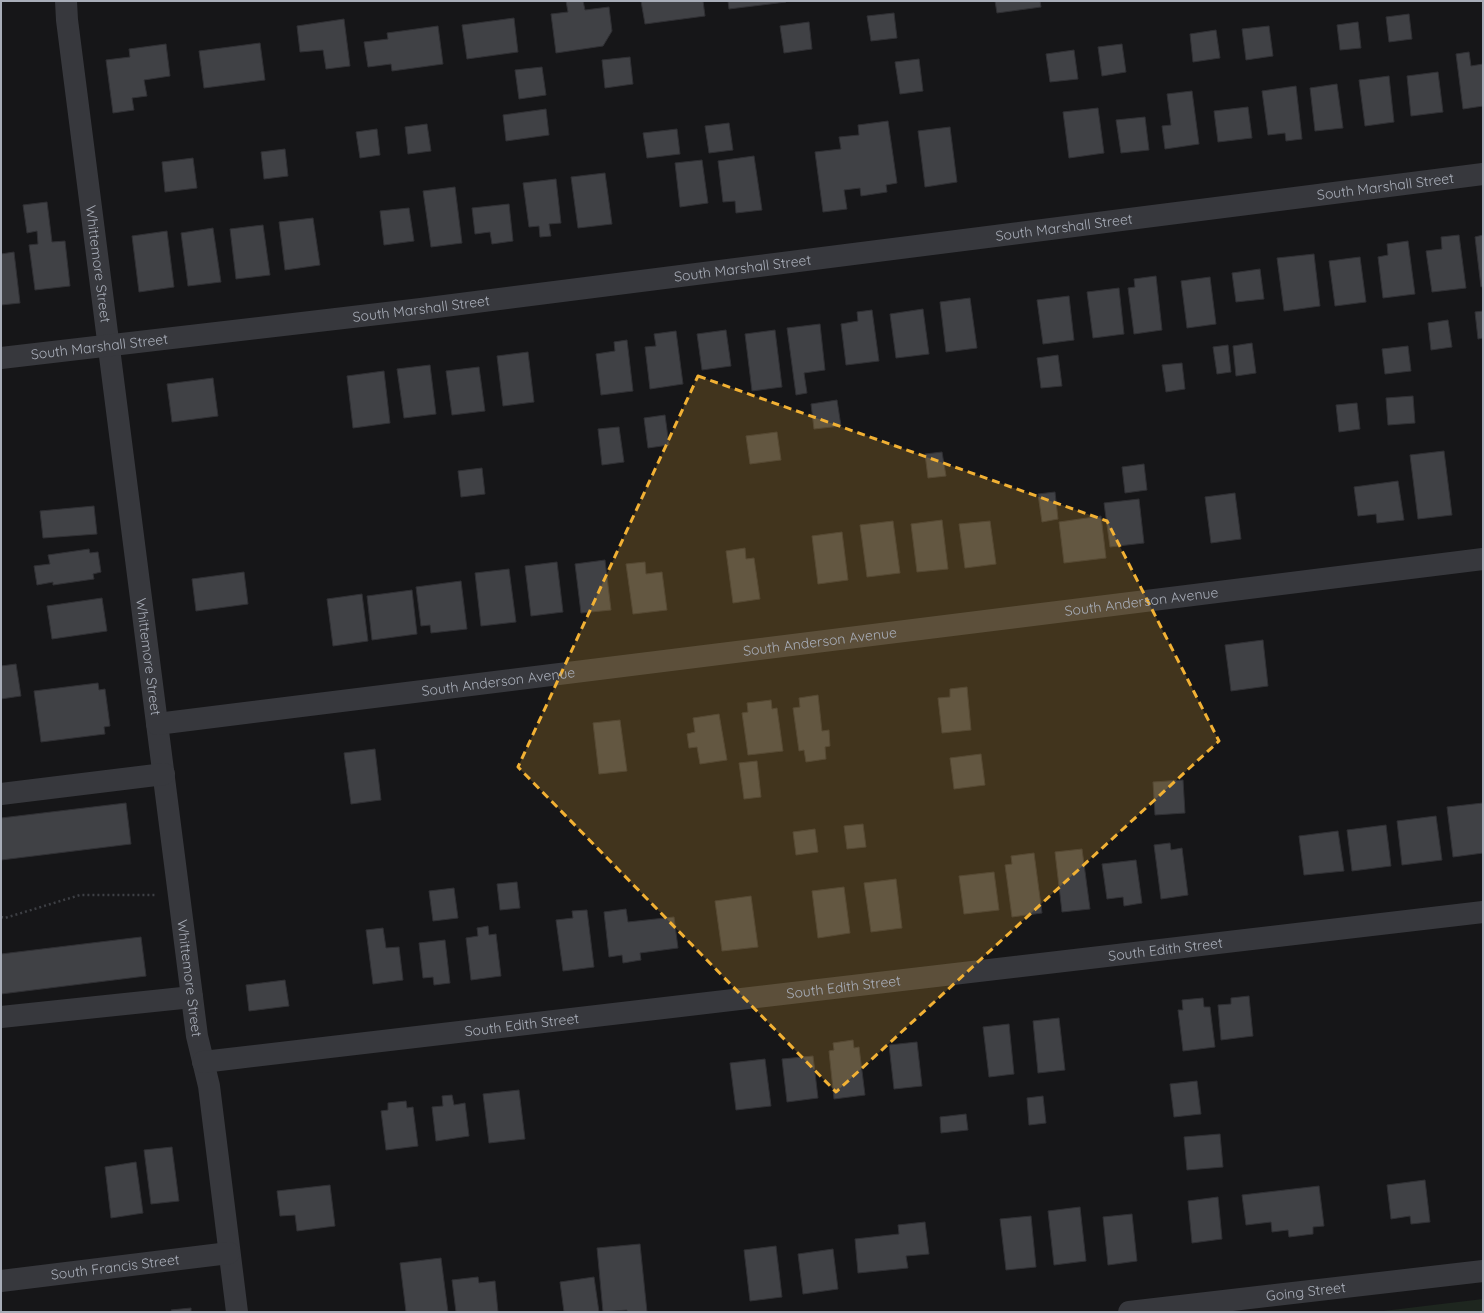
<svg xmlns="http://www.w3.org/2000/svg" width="1484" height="1313" font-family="Quicksand,sans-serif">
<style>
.green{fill:#1e261f}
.building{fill:#404145;stroke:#303034}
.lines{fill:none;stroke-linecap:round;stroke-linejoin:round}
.path{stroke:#3d3f44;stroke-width:2.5;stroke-dasharray:2 3;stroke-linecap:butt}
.minor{stroke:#37383d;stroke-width:22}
.marked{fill:#f2b134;fill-opacity:0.2;stroke:#f2b134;stroke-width:3;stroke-dasharray:8 5;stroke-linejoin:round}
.labels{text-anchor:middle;stroke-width:3.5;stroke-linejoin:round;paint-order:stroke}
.street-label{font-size:14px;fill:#a8adb8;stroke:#111113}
</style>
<rect width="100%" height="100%" fill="#161618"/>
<!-- green -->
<path class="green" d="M1483,1299V1312H1375Z"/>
<!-- building -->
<path class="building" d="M566,1H583L585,10L609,7L612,31L603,46L556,53L551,14L568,12Z
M641,1H703L705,16L645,24Z
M728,1H786V2L729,9Z
M995,1H1040L1041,7L997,13Z
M894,13L897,38L871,41L867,16Z
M1409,14L1412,39L1389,42L1386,17Z
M514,18L518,52L467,59L462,25Z
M344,19L350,66L326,69L323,50L300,52L297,26Z
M809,22L812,49L784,53L780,26Z
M1358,22L1361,48L1340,50L1337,25Z
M438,26L443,64L392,71L391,64L368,67L364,42L388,39L387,33Z
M1269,26L1273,56L1246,60L1242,29Z
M1216,30L1220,58L1193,62L1190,34Z
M260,43L265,80L204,88L199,51Z
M166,44L170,76L144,80L147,96L132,98L134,110L113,113L106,60L130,57L129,49Z
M1122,44L1126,72L1102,76L1098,47Z
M1074,50L1078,79L1050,82L1046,54Z
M1469,52L1471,66L1483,64V106L1463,109L1456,54Z
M630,57L633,84L605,88L602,60Z
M919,59L923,91L900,94L895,62Z
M542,67L546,95L519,99L515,70Z
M1438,72L1443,112L1411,116L1407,76Z
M1389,76L1394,122L1365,126L1359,80Z
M1337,84L1343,128L1315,131L1310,88Z
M1296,86L1302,139L1286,141L1285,133L1268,135L1262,91Z
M1192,91L1199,144L1165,149L1162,126L1171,125L1167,94Z
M1248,107L1252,138L1218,142L1214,111Z
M1098,108L1104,153L1069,158L1063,112Z
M546,109L549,135L506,141L503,115Z
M1145,117L1149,150L1121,153L1116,120Z
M888,121L897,183L886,185L887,192L861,196L860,188L844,190L847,209L823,212L815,152L841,149L839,137L859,135L858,125Z
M729,123L733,150L709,153L705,126Z
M427,124L431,151L408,154L405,127Z
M950,127L957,182L925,187L918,131Z
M377,129L380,155L360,158L356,132Z
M677,129L680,154L647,158L643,133Z
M285,149L288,176L264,179L261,152Z
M754,156L762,210L736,213L735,201L723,202L718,161Z
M193,158L197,188L165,192L162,162Z
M702,160L708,203L680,207L675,163Z
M605,173L612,224L578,228L571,177Z
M556,179L561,223L549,224L551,236L540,237L539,226L529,227L523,183Z
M455,187L462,243L431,247L423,191Z
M47,202L52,242L65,241L70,286L35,290L29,245L38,244L37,231L27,233L23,205Z
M509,204L513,241L492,244L490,232L475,234L472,208Z
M409,208L414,241L384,245L380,211Z
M313,218L320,265L285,270L279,222Z
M263,225L270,275L236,279L230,229Z
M213,228L221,282L188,286L181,233Z
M167,231L174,287L139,292L132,236Z
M1459,235L1466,288L1432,292L1426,251L1442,249L1441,237Z
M1483,235V286L1481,287L1475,237Z
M1408,241L1415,294L1383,298L1378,257L1388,255L1387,244Z
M14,252L20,303L1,305V254Z
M1314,254L1320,306L1284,311L1277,258Z
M1360,257L1366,302L1335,306L1329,261Z
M1260,269L1264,299L1236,302L1232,273Z
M1156,276L1162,330L1134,334L1128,288L1135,287L1134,279Z
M1210,277L1216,324L1187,328L1181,281Z
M1119,288L1124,334L1093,338L1087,292Z
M1069,296L1074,340L1043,344L1037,300Z
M970,298L977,348L946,352L940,302Z
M923,309L929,354L896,358L890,314Z
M872,310L879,361L846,365L841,324L858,321L857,312Z
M1483,311V338L1478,339L1475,312Z
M1448,320L1452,347L1431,350L1428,323Z
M820,324L825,370L804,373L807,393L796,395L787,328Z
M726,330L731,366L702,370L697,334Z
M775,330L782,387L752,391L745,334Z
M676,331L683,384L650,389L645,347L656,346L654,334Z
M627,340L633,391L601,395L596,354L615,351L614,342Z
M1252,343L1256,373L1236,376L1233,346Z
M1228,345L1231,372L1217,374L1213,347Z
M1408,346L1411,371L1385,374L1382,349Z
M528,352L534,402L503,406L497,356Z
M1058,355L1062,386L1041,388L1037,358Z
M1182,363L1185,389L1166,392L1162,365Z
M430,365L436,414L404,418L397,369Z
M479,367L485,411L452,415L446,371Z
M384,371L390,423L353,428L347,376Z
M213,378L218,416L172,422L167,384Z
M1413,396L1415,423L1388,425L1386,398Z
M837,400L841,426L814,429L811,404Z
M1357,403L1360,429L1339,432L1336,405Z
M665,415L669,445L648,448L644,418Z
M619,427L624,462L602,465L598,429Z
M777,432L781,460L750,464L746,436Z
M1444,451L1452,515L1418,519L1410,455Z
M942,452L946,476L928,478L925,454Z
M1144,464L1147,490L1125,493L1122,467Z
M482,468L485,494L461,497L458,471Z
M1398,481L1404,520L1377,523L1376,514L1358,516L1354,487Z
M1055,492L1058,519L1042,522L1038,494Z
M1235,493L1241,539L1211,543L1205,497Z
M1139,499L1144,543L1110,547L1104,503Z
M94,506L97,534L43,538L40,511Z
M1101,516L1106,558L1064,563L1059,522Z
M942,520L948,569L917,572L911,524Z
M893,521L900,573L867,577L860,525Z
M990,521L996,564L965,568L959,524Z
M842,532L848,580L818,584L812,536Z
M745,548L746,559L754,558L760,599L733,603L726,551Z
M89,549L90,553L98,552L101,572L93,574L94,579L53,585V582L37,585L34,566L50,564L48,555Z
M605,560L611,610L581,613L575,564Z
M557,562L563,612L531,616L525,566Z
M645,562L646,574L662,572L667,610L633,614L626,564Z
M509,569L516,622L481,626L475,573Z
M244,572L248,604L196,611L192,579Z
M461,581L467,629L431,633L430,625L421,626L416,587Z
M412,590L417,634L372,640L367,596Z
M362,594L368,641L333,646L327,599Z
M102,598L107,631L52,639L47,606Z
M1263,640L1268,686L1231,691L1225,645Z
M16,664L21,696L1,699V666Z
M98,683L99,690L105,689L110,726L104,727L105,734L41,742L34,691Z
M967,687L971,730L942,733L938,698L950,697V689Z
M818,695L822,731L829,730L830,746L825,747L826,759L806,762L804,750L799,751L793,708L800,707L799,698Z
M771,700L772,709L777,708L783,751L748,755L742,713L748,712L747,703Z
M719,714L727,760L700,764L697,747L689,748L687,734L695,732L693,718Z
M620,720L627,771L599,774L593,723Z
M375,749L381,800L351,804L344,753Z
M981,754L985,785L954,789L950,758Z
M757,761L761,797L744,799L739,763Z
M1183,780L1185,813L1155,815L1153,782Z
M126,803L131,844L1,860V818Z
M1483,803V853L1453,857L1447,807Z
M1436,816L1442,860L1402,865L1397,821Z
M863,824L866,847L847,849L844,826Z
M1386,825L1391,866L1352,871L1347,830Z
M815,829L818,852L796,855L793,832Z
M1338,831L1344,871L1304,875L1299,836Z
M1170,843L1171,850L1182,848L1188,895L1161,899L1154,845Z
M1082,849L1090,909L1062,912L1055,852Z
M1034,853L1042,913L1012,917L1005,865L1012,864L1011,856Z
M1136,860L1142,903L1124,906L1123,897L1107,899L1102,864Z
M994,872L999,910L964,914L959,876Z
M896,879L902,928L871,932L864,883Z
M517,882L520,908L500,910L497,884Z
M844,887L850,933L818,938L812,891Z
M454,888L458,918L433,921L429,891Z
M751,896L758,947L722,951L715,901Z
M626,909L628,922L674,917L678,948L640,953L641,960L623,963L622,955L609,957L604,912Z
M587,910L594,967L563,971L556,920L573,918L572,911Z
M488,926L489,935L496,934L501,976L471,980L466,938L478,936L477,928Z
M383,928L386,948L399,947L403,980L373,984L366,930Z
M141,937L146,976L1,994V954Z
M445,940L450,983L434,985L433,977L423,978L419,943Z
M285,980L289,1006L249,1011L246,985Z
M1249,996L1253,1036L1221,1040L1218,1005L1231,1004V998Z
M1203,998L1204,1007H1210L1215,1047L1183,1051L1178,1010H1183L1182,1000Z
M1059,1018L1065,1070L1038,1073L1033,1021Z
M1009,1024L1014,1074L989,1077L983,1027Z
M853,1040L854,1048L859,1047L865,1095L834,1099L829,1051L834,1050L833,1043Z
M917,1042L922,1086L894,1089L889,1045Z
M813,1056L818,1098L787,1102L782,1059Z
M765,1059L771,1106L736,1110L730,1063Z
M1197,1081L1201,1114L1174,1117L1170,1084Z
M519,1090L525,1139L489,1143L483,1094Z
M452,1095L454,1105L465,1103L469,1136L436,1141L432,1107L443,1106L442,1096Z
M1043,1096L1046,1123L1029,1125L1027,1098Z
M406,1101L407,1108L413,1107L418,1146L386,1150L381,1111L388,1110V1103Z
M966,1114L968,1130L941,1133L940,1117Z
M1220,1134L1223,1167L1187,1170L1184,1137Z
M172,1147L179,1201L151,1204L144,1150Z
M136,1162L143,1213L111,1218L105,1167Z
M1425,1180L1430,1222L1411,1224L1410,1216L1391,1219L1387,1185Z
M330,1185L335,1226L297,1231L295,1215L280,1216L277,1191Z
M1319,1186L1324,1226L1313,1227V1234L1289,1237L1288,1230L1272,1232L1271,1222L1246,1225L1242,1195Z
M1218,1197L1222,1239L1192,1243L1188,1201Z
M1080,1207L1086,1261L1054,1265L1048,1211Z
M1132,1214L1137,1261L1108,1265L1103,1217Z
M1031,1216L1036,1267L1006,1270L1000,1219Z
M925,1222L929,1254L906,1256L908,1268L858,1273L855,1239L899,1234L898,1225Z
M640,1244L647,1312H627V1310L603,1312L597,1248Z
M776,1246L782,1297L750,1301L744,1250Z
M833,1249L838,1289L803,1294L798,1254Z
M441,1258L448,1312H406L400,1263Z
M478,1277L479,1283L495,1281L498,1312H456L452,1280Z
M594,1277L599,1312H564L560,1282Z
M191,1308V1312H172L171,1310Z"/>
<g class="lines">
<!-- path -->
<path class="path" d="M1,917L5,918L80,895H155"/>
<!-- minor -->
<g class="minor">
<path id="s1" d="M66,1L67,20L192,997L197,1036L209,1086L237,1312"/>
<path id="s2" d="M1,358L421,309L1483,174"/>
<path id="s3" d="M157,724L1483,559"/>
<path d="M1,794L164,774"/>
<path d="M1,1017L192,997"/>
<path id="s4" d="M203,1062L1483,912"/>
<path id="s5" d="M1,1281L229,1253"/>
<path id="s6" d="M1129,1312L1483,1271"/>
</g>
</g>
<!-- marked area -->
<path class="marked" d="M698,376L1107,521L1219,741L836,1092L518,767Z"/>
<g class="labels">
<!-- street labels -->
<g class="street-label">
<text dy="5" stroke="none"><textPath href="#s2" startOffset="1395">South Marshall Street</textPath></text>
<text dy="5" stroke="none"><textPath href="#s2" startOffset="1071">South Marshall Street</textPath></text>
<text dy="5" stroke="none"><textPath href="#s1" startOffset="265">Whittemore Street</textPath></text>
<text dy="5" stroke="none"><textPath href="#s2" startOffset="747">South Marshall Street</textPath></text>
<text dy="5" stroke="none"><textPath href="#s2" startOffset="423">South Marshall Street</textPath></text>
<text dy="5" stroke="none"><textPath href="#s2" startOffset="99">South Marshall Street</textPath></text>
<text dy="5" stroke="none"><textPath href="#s3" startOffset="992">South Anderson Avenue</textPath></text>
<text dy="5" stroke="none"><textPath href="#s3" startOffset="668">South Anderson Avenue</textPath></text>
<text dy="5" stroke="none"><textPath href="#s1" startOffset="661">Whittemore Street</textPath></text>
<text dy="5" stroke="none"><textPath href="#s3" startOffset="344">South Anderson Avenue</textPath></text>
<text dy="5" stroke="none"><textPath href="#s4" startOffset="969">South Edith Street</textPath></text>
<text dy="5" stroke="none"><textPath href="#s1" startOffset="985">Whittemore Street</textPath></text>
<text dy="5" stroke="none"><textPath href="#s4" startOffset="645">South Edith Street</textPath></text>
<text dy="5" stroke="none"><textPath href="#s4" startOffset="321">South Edith Street</textPath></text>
<text dy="5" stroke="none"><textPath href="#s5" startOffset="115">South Francis Street</textPath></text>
<text dy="5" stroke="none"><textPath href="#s6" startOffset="178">Going Street</textPath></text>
</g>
</g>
<!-- border -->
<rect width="1484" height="1313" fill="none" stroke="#a8adb8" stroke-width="4"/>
</svg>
